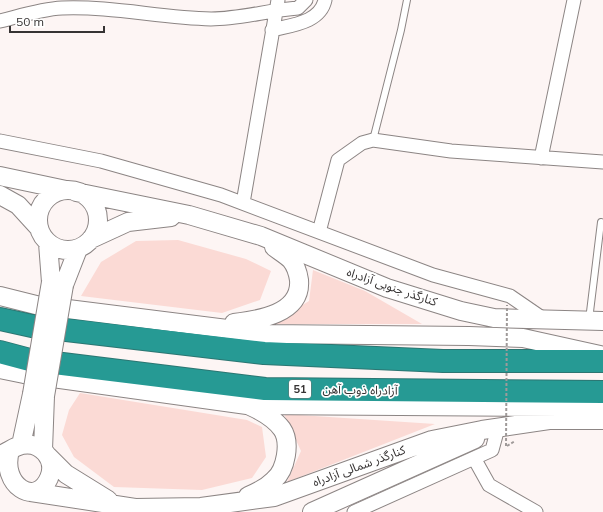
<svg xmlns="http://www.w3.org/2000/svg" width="603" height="512" font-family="Mulish,'Noto Sans Arabic',sans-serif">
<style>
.green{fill:#fbdad5}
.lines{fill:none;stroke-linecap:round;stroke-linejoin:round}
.lane-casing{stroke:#8c8584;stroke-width:8}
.street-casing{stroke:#8c8584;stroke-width:15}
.secondary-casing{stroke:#8c8584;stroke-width:20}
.highway-casing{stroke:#2c7672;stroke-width:24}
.path{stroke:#9f9a99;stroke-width:2;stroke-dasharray:3 2;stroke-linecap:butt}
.lane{stroke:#fff;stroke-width:6}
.street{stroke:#fff;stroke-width:13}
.secondary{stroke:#fff;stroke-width:18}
.highway{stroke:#269a94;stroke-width:22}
.secondary-bridge-casing{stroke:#8c8584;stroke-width:20;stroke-linecap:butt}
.path-bridge{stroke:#9f9a99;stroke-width:2;stroke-dasharray:3 2;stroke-linecap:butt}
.secondary-bridge{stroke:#fff;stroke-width:18}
.labels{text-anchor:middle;stroke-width:3.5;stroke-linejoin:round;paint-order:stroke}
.shield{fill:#fff;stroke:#727070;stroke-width:1}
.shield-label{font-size:11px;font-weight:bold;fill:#363333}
.street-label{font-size:12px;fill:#363333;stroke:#fff}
</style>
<rect width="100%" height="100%" fill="#fdf5f4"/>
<!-- green -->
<path class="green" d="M178,240L246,259L271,271L260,300L222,313L81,296L101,262L136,241Z
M313,270L365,291L422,324H272L309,301Z
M80,393L247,420L262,427L266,457L252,478L202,490L114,487L74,457L62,435L69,410Z
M284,414L435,424L287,482L301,451Z"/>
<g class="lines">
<!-- lane casing -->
<g class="lane-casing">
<path id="lane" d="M373,140L401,30L407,0
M589,320L601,222"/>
</g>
<!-- street casing -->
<g class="street-casing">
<path id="street" d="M0,21C20,16 41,9 62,8C112,6 161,18 211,19C240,19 269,10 298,8L306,0
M272,30C291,25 320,23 325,0
M0,141L101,161L221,195L433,275L510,296L545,320
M541,158L574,0
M243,203L278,0
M319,232L338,160L362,143L373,140L451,151L603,162
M474,458L489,485L536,512
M354,512L492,450L498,428"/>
</g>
<!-- secondary casing -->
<g class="secondary-casing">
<path id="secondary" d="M0,176L66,190
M38 220a30 30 0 1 1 60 0a30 30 0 1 1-60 0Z
M76,192L189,215L261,236L387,288L461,311L494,318L603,321
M0,195L18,205L39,228
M91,239L128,222L171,217
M48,243L51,282
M64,285L78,249
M0,296L36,305L267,334L469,336L523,338L600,355
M234,323C258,320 302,314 299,280C298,273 296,266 291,260C286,255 279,251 274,247
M0,369L24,374L247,405L562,407L603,402
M21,445L32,394
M43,450L45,396
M0,455C8,452 15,446 22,445C41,441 57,460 49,478C36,508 0,485 10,451
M48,456L66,474L108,500
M31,492L135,508L201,507L274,497L432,440L482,430L549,420H603
M248,496C258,492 266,488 274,480C286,470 291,442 282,429C274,418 261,411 250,406
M312,512L475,439"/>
</g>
<!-- highway casing -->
<g class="highway-casing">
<path id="highway" d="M0,319L32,326L264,353L443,361H603
M0,352L30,360L265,389L603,392"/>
</g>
<!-- path -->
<path class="path" d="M507,446L515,441"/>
<!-- lane -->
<use href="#lane" class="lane"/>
<!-- street -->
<use href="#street" class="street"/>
<!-- secondary -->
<use href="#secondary" class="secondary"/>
<!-- highway -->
<use href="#highway" class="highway"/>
<!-- secondary-bridge casing -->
<g class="secondary-bridge-casing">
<path id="secondary-bridge" d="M32,394L51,282
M45,396L64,285"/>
</g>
<!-- path-bridge -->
<path class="path-bridge" d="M506,446L507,305"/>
<!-- secondary-bridge -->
<use href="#secondary-bridge" class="secondary-bridge"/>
</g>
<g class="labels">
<!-- shield labels -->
<rect class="shield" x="289" y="380" width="22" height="18" rx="3"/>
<g class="shield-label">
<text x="300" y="393">51</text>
</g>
<!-- street labels -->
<g class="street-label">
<text transform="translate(392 287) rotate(19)" y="4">کنارگذر جنوبی آزادراه</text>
<text transform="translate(360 390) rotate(1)" y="4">آزادراه ذوب آهن</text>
<text transform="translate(359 466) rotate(-20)" y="4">کنارگذر شمالی آزادراه</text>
</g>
</g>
<!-- scale -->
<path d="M10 26v6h94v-6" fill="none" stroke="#363333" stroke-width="2"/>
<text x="16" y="26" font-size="12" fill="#363333" stroke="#ffffff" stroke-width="3" paint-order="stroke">50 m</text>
</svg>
